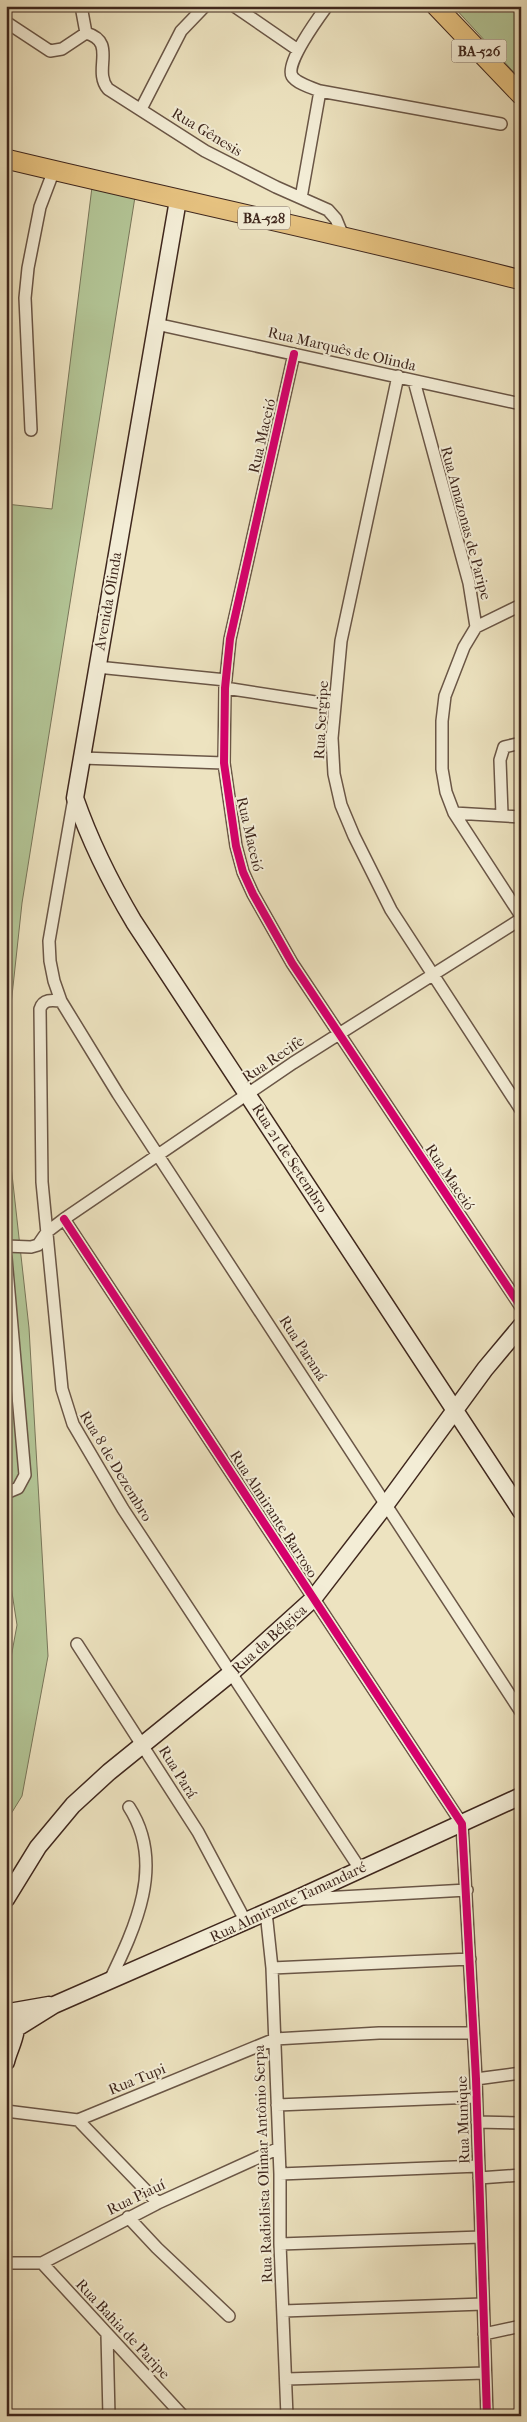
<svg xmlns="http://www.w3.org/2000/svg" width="527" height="2422" font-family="'IM FELL French Canon',serif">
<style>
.green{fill:#b3c596;stroke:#79765a}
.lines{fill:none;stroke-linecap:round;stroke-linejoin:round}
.minor-casing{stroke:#6a5646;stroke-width:14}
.secondary-casing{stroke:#3f271d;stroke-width:19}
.primary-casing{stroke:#3f271d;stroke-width:21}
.minor{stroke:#f3edd6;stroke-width:11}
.secondary{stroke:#f3edd6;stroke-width:16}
.primary{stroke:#e6c280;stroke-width:19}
.cycleway-casing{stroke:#f3edd6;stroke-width:11}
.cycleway{stroke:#d6006c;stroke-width:8}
.labels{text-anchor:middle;stroke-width:4;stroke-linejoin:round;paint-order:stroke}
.shield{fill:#f3edd6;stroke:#756254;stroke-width:1}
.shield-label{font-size:14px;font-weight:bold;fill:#3f271d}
.street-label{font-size:15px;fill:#3f271d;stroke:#f3edd6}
</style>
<rect width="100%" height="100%" fill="#ede3c0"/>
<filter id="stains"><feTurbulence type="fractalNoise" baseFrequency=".004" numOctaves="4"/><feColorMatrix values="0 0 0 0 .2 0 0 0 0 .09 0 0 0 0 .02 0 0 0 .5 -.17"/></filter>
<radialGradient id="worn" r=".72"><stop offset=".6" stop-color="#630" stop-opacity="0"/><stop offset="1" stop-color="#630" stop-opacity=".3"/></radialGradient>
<!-- green -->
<path class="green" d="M453,6H521V80Z
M92,187L135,197L22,903L11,1005L6,1113V504L52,509Z
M6,1120L29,1328L48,1656L22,1796L6,1822V1685L17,1625L6,1554Z"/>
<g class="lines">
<!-- minor casing -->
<g class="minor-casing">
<path id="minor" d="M81,6L86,33
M234,6L298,50
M6,22L50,51L62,49L86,33
M86,33C118,42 92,70 108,89L205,151L276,187L328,210L336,219L343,236
M320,91L501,124
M141,109L181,31L205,6
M301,198L320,91C312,88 296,83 292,76C285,63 319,17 327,6
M156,324L521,404
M294,354L230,639L225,688L224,763L236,846L243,872L253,894L292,963L521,1307
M398,376L341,641L332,738L334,774L341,805L354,836L391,910L521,1110
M414,381L469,583L476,627L464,647L445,696L442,721V769L446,792L454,813L521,916
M31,430L25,298L28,268L40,207L54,170
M476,627L521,605
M97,667L226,680
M225,688L335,705
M82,758L224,763
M74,798L49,941L50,961L54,981L61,1001L118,1094L521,1712
M454,813L521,817
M502,814L500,760L504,747L521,743
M61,1001C52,1000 43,999 40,1009L42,1182L62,1389L73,1424L123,1509L360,1869
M64,1219L462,1824L476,2079L487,2416
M6,1246L31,1247L38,1245L47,1232L64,1219L293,1063L521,919
M6,1258L25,1475L18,1488L6,1493
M77,1644L198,1832L246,1922
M304,1899L467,1890
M266,1912L272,1968L280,2174V2244L287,2416
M272,1968L470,1959
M109,1982C135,1928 166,1864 129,1807
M476,2079L521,2073
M277,2105L476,2097
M6,2111L78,2120L275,2039L379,2033H473
M78,2120L158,2203
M477,2122L521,2123
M280,2174L479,2166
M479,2178L521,2175
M128,2217L157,2248L229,2316
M280,2244L481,2237
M6,2263H42L158,2203L279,2148
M42,2263L183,2416
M283,2311L483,2304
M107,2334L109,2416
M484,2334L521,2326
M287,2379L485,2373"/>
</g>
<!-- secondary casing -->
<g class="secondary-casing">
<path id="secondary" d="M178,200L75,798C91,844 109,880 134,922L521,1511
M6,1899L38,1847L73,1805L109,1772L230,1674L313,1599L387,1503L485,1369L521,1326
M6,2011C27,2022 9,2046 6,2062
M9,2012L49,2005
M17,2028L54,2005L296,1899L521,1796"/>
</g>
<!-- primary casing -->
<g class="primary-casing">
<path id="primary" d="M436,6L521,95
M6,159C177,200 350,236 521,280"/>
</g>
<!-- minor -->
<use href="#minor" class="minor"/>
<!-- secondary -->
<use href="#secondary" class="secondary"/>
<!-- primary -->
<use href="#primary" class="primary"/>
<!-- cycleway casing -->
<g class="cycleway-casing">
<path id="cycleway" d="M294,354L230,639L225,688L224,763L236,846L243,872L253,894L292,963L521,1307
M64,1219L462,1824L476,2079L487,2416"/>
</g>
<!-- cycleway -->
<use href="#cycleway" class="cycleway"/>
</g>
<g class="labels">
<!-- shield labels -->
<g class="shield">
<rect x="451.5" y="39.5" width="55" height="23" rx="4"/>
<rect x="238" y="206.5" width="52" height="23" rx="4"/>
</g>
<g class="shield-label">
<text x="479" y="56">BA-526</text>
<text x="264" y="223">BA-528</text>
</g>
<!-- street labels -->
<g class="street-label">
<text transform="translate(207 132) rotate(31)" y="5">Rua Gênesis</text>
<text transform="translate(342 349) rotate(13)" y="5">Rua Marquês de Olinda</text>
<text transform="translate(262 436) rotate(-77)" y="5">Rua Maceió</text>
<text transform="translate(466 523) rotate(75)" y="5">Rua Amazonas de Paripe</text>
<text transform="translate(108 601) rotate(-80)" y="5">Avenida Olinda</text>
<text transform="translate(321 720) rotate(-87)" y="5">Rua Sergipe</text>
<text transform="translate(250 834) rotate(77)" y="5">Rua Maceió</text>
<text transform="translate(273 1059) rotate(-34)" y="5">Rua Recife</text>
<text transform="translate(290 1158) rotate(57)" y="5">Rua 21 de Setembro</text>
<text transform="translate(450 1177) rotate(56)" y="5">Rua Maceió</text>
<text transform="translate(303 1348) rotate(57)" y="5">Rua Paraná</text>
<text transform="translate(116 1466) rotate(59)" y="5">Rua 8 de Dezembro</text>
<text transform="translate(274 1514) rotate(57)" y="5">Rua Almirante Barroso</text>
<text transform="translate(269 1639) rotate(-42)" y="5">Rua da Bélgica</text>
<text transform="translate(178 1772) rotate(58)" y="5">Rua Pará</text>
<text transform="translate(288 1902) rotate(-25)" y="5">Rua Almirante Tamandaré</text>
<text transform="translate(137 2079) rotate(-22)" y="5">Rua Tupi</text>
<text transform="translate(463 2120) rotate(-92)" y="5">Rua Munique</text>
<text transform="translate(263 2164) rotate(-92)" y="5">Rua Radiolista Olimar Antônio Serpa</text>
<text transform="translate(136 2197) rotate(-26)" y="5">Rua Piauí</text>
<text transform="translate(123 2329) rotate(47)" y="5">Rua Bahia de Paripe</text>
</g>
</g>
<!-- margin -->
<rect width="527" height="2422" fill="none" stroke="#ede3c0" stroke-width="25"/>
<rect x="8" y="8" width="512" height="2407" fill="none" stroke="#3f271d" stroke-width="2.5"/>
<rect x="12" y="12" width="502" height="2397" fill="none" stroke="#3f271d"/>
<rect width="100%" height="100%" filter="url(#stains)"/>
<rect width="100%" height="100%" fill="url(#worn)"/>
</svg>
